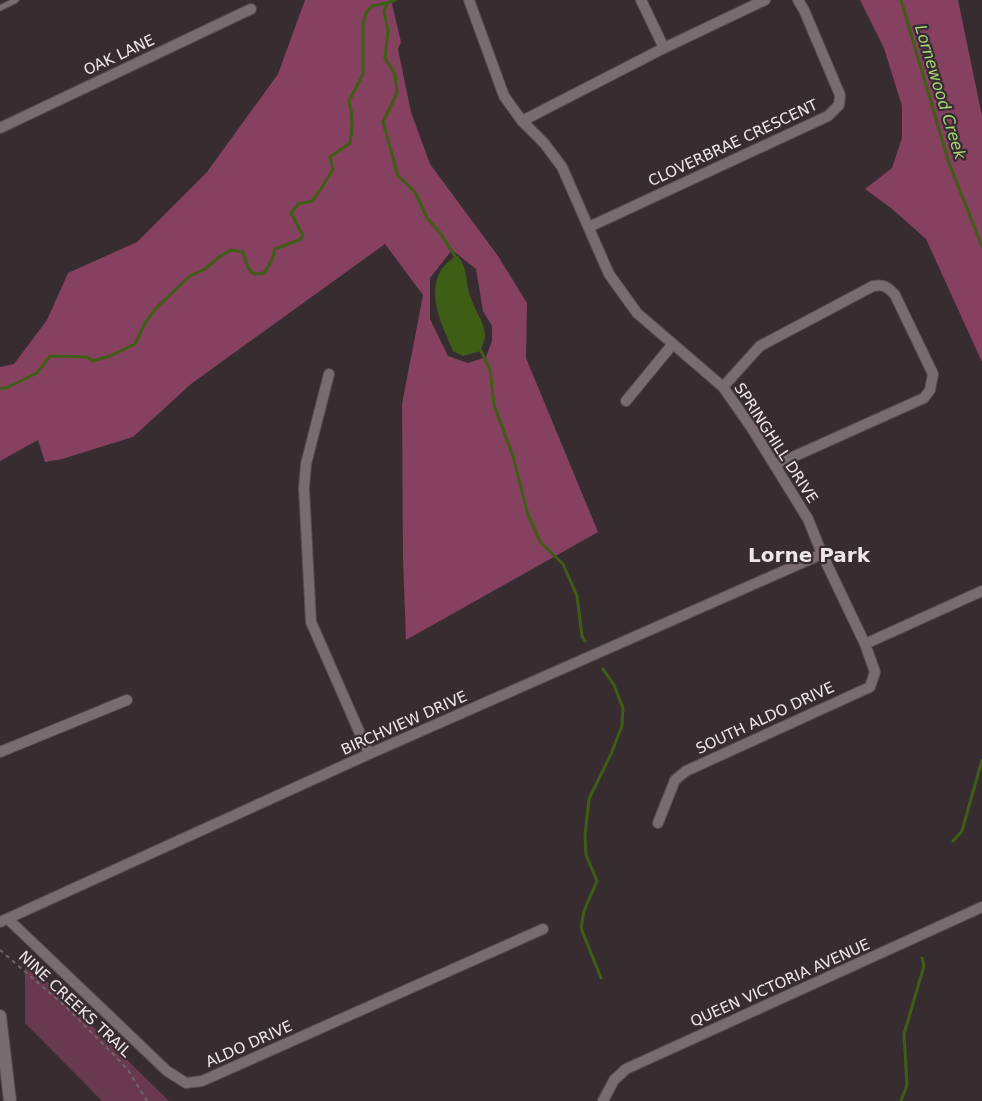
<svg xmlns="http://www.w3.org/2000/svg" width="982" height="1101" font-family="'DejaVu Sans',sans-serif">
<style>
.green{fill:#693a4e}
.forest{fill:#864060;fill-rule:evenodd}
.water{fill:#3e5d15}
.lines{fill:none;stroke-linecap:round;stroke-linejoin:round}
.stream{stroke:#3e5d15;stroke-width:3}
.service-casing{stroke:#554c4f;stroke-width:7}
.minor-casing{stroke:#554c4f;stroke-width:12}
.tertiary-casing{stroke:#554c4f;stroke-width:14}
.path{stroke:#6e6569;stroke-width:2;stroke-dasharray:4 4;stroke-linecap:butt}
.service{stroke:#786c71;stroke-width:5}
.minor{stroke:#786c71;stroke-width:10}
.tertiary{stroke:#786c71;stroke-width:12}
.labels{text-anchor:middle;stroke-width:4.5;stroke-linejoin:round;paint-order:stroke}
.street-label{font-size:15px;fill:#eee7ea;stroke:#372d31}
.water-label{font-size:16px;font-style:italic;fill:#a7d676;stroke:#372d31}
.district-label{font-size:20px;font-weight:bold;fill:#eee7ea;stroke:#372d31}
</style>
<rect width="100%" height="100%" fill="#372d31"/>
<!-- green -->
<path class="green" d="M25,960L169,1101H102L25,1023Z"/>
<!-- forest -->
<path class="forest" d="M305,0H391L401,42L398,49L411,112L430,164L498,256L527,303L526,358L598,532L406,640L403,559L402,404L423,295L385,244L191,384L133,437L62,459L45,462L38,440L0,461V367L14,364L47,320L68,273L137,242L207,172L278,74ZM452,250L476,269L483,311L492,326V341L486,357L468,363L448,356L430,319V278Z
M860,0H958L982,116V362L926,239L891,208L865,189L892,168L902,138V106L884,48Z"/>
<!-- water -->
<path class="water" d="M455,256H458C469,271 465,283 471,298C475,311 484,321 485,335C485,340 482,346 481,351L463,356L453,351C443,327 426,296 441,270C444,265 450,261 455,256Z"/>
<g class="lines">
<!-- stream -->
<path class="stream" d="M395,0L387,3L384,12L388,30L385,58L395,74L397,93L383,122L398,176L415,192L427,218L441,234L455,256
M901,0L949,163L982,246
M481,351L490,369L494,405L513,456L528,515L541,543L563,564L577,596L582,636L585,641
M0,388H6L37,373L50,356L87,357L93,361L110,356L135,344L145,323L157,307L190,276L205,269L219,257L231,250L243,252L248,268L254,274L264,273L272,260L275,249L299,240L303,236L291,213L298,204L312,201L319,192L333,169L330,157L350,143C353,128 353,115 349,101L363,74V23L366,13L372,6L387,3
M953,841L962,831L982,760
M601,978L581,928L584,911L597,881L586,855L585,836L589,799L611,754L622,726L623,708L614,685L603,669
M901,1101L907,1085L904,1034L924,966L922,958"/>
<!-- service casing -->
<g class="service-casing">
<path id="service" d="M0,8L16,0"/>
</g>
<!-- minor casing -->
<g class="minor-casing">
<path id="minor" d="M469,0L504,96L522,121L544,143L562,167L609,274L637,313L723,387L751,427L808,519L822,554L865,644L875,672L870,687L686,771L675,780L658,823
M641,0L664,48
M522,121L664,48L765,0
M0,128L251,9
M589,227L828,116L839,105L840,95L804,10L798,0
M329,374L306,464L304,488L311,622L369,754
M723,387L760,346L873,286C884,284 888,287 895,295L933,374L930,390L924,398L775,465
M626,401L672,345
M865,644L982,591
M0,752L127,700
M8,919L167,1071L186,1083L202,1081L543,929
M0,922L369,754L822,554
M603,1101L614,1080L626,1069L982,907"/>
</g>
<!-- tertiary casing -->
<g class="tertiary-casing">
<path id="tertiary" d="M0,1016L10,1101"/>
</g>
<!-- path -->
<path class="path" d="M0,950L66,1007L113,1054L128,1070L147,1101"/>
<!-- service -->
<use href="#service" class="service"/>
<!-- minor -->
<use href="#minor" class="minor"/>
<!-- tertiary -->
<use href="#tertiary" class="tertiary"/>
</g>
<g class="labels">
<!-- street labels -->
<g class="street-label">
<text transform="translate(119 55) rotate(-25)" y="5">OAK LANE</text>
<text transform="translate(733 143) rotate(-25)" y="5">CLOVERBRAE CRESCENT</text>
<text transform="translate(776 443) rotate(57)" y="5">SPRINGHILL DRIVE</text>
<text transform="translate(765 718) rotate(-25)" y="5">SOUTH ALDO DRIVE</text>
<text transform="translate(404 723) rotate(-24)" y="5">BIRCHVIEW DRIVE</text>
<text transform="translate(780 983) rotate(-24)" y="5">QUEEN VICTORIA AVENUE</text>
<text transform="translate(75 1004) rotate(43)" y="5">NINE CREEKS TRAIL</text>
<text transform="translate(249 1044) rotate(-24)" y="5">ALDO DRIVE</text>
</g>
<!-- water labels -->
<g class="water-label">
<text transform="translate(941 92) rotate(73)" y="6">Lornewood Creek</text>
</g>
<!-- district labels -->
<g class="district-label">
<text x="809" y="562">Lorne Park</text>
</g>
</g>
</svg>
